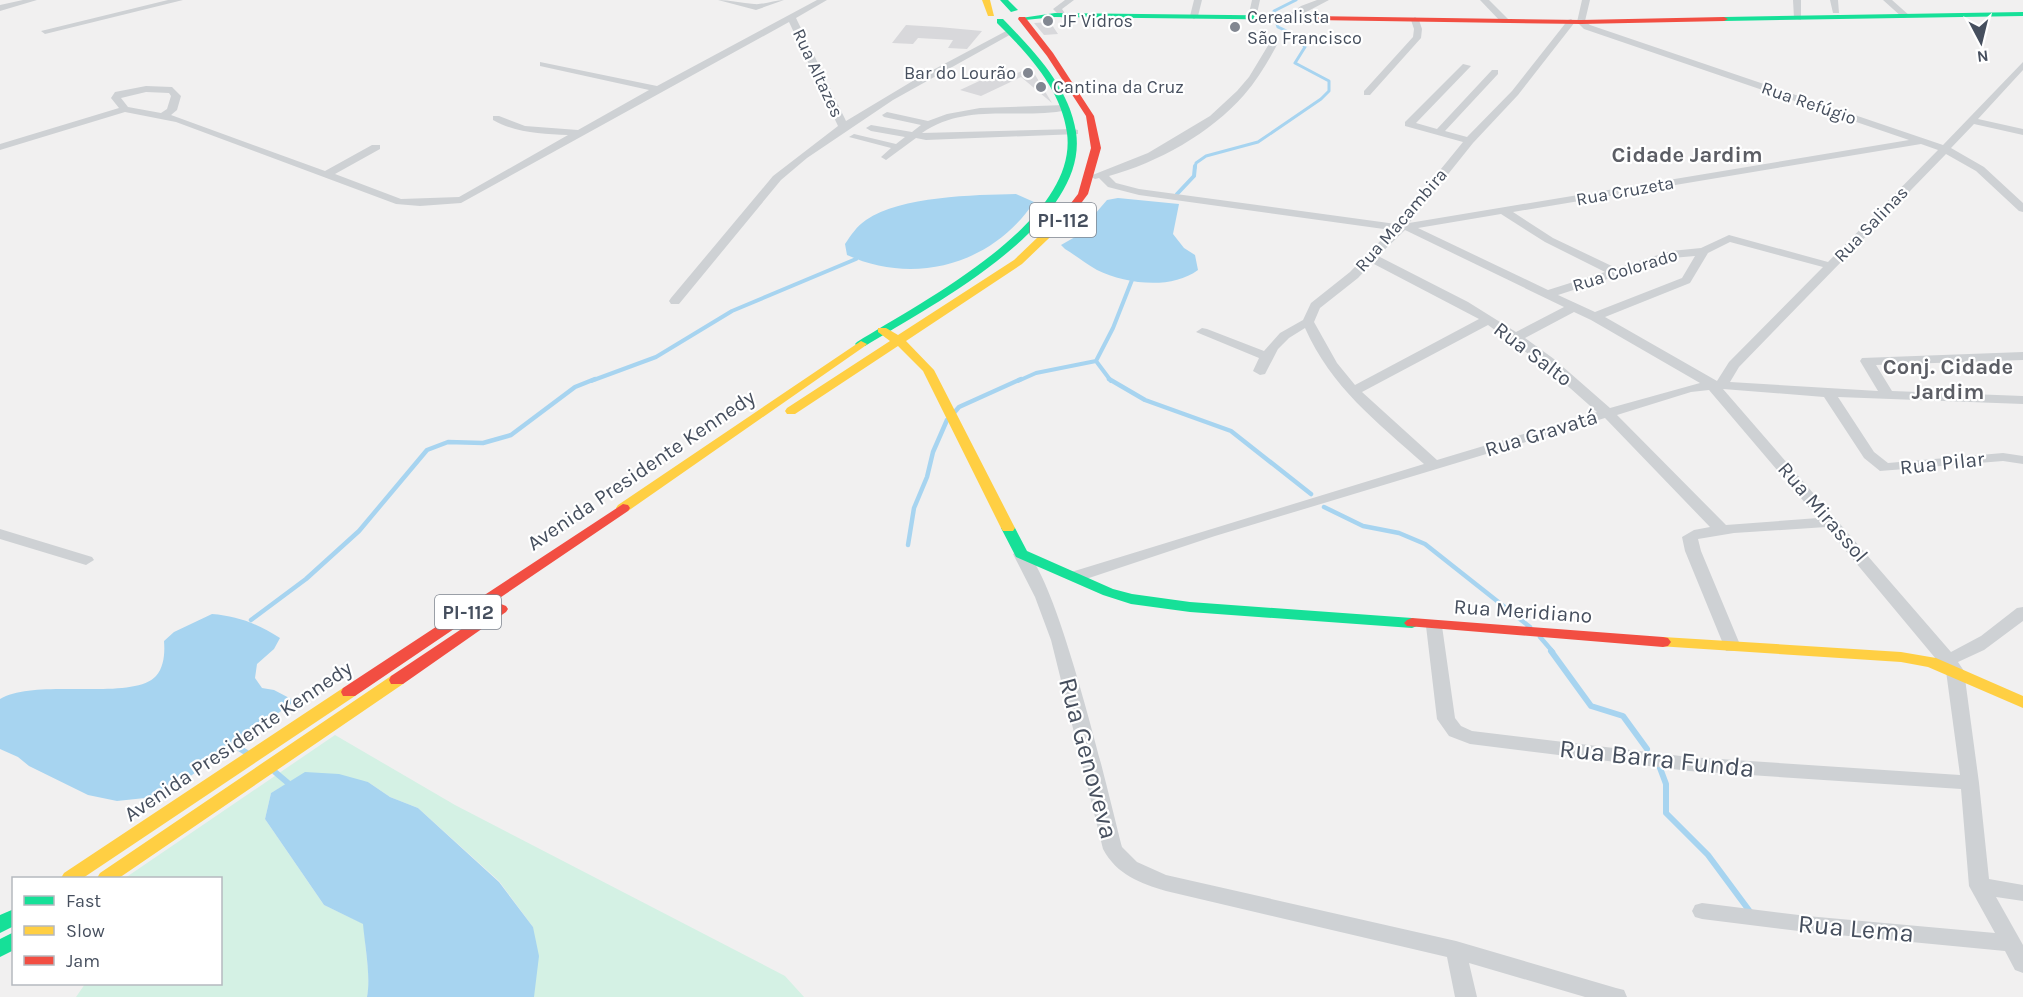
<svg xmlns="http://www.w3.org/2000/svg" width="2023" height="997" font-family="Karla,sans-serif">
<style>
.green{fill:#d4f1e4}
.water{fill:#a7d4f0}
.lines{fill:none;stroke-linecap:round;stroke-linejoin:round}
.stream-far3{stroke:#a7d4f0;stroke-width:3}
.stream-far2{stroke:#a7d4f0;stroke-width:4}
.stream-far1{stroke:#a7d4f0;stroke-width:4.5}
.stream{stroke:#a7d4f0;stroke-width:6}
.building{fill:#d8d8db}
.street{fill:#ced1d4;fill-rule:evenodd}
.fast{fill:#16e098;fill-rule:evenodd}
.slow{fill:#ffcf43;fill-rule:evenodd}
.jam{fill:#f24e42;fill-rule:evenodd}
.poi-dot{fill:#828791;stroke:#fff;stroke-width:2}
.labels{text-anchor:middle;stroke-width:4.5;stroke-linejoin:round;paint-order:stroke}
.far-poi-label{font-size:18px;fill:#464f5e;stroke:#fff;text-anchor:start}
.far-street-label{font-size:18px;fill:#464f5e;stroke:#fff}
.shield{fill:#fff;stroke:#7e848e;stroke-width:1.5}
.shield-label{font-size:20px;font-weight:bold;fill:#464f5e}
.street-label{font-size:21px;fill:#464f5e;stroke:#fff}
.far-district-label{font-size:22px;font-weight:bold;fill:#5c5e65;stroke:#fff}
.neighbourhood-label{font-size:22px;font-weight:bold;fill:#5c5e65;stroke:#fff}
.near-street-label{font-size:26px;fill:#464f5e;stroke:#fff}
</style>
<rect width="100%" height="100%" fill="#f1f0f0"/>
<!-- green -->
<path class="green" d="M335,735L455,805L785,976L804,997H534L533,927L499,881L418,808L390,797L368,782L305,773L271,793L265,819L324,905L364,924C364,948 372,975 367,997H76L85,984H220V878H125Z"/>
<!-- water -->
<path class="water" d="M1016,194L1034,202C993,264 915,286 847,255L845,244C851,235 857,226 866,220C901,196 974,195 1016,194Z
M1118,198L1179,204L1173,234L1184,248L1195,255L1198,270C1171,290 1126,284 1097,270C1086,264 1075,255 1065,249L1061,245L1075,237L1107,200Z
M212,614C238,616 258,624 280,638L274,649L257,664L255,678L262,688L274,690L295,701L192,775L171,788L145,798L117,801L88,795L29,766L18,757L0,749V699C37,677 132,702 156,676C164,667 165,653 164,641L174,632Z
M305,772L339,774L368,782L390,797L418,808L499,882L533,927L539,956L534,997H367C371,976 365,947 363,924L324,905L265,819L271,793Z"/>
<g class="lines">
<!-- stream-far3 -->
<path class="stream-far3" d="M1275,16L1274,11L1296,0
M1195,168L1196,163L1206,156L1258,142L1321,99L1329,91V81L1295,63L1305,47L1295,35L1278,27L1276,21"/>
<!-- stream-far2 -->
<path class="stream-far2" d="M1177,194L1194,176L1195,166
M1069,221L1087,223
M591,381L656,357L732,311L856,259
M1018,381L1036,373L1096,361
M1111,381L1096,361L1113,328L1132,280"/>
<!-- stream-far1 -->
<path class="stream-far1" d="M1109,379L1145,400L1231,431L1311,494
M953,414L959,407L1021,379
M1324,507L1363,526L1399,533L1425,544L1530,627
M908,545L914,508L927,477L933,452L947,420
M251,620L306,579L359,531L427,450L448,442L483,443L511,435L575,387L595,379
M1540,637L1553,652"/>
<!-- stream -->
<path class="stream" d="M1551,651L1591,706L1623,716L1647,749
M234,745L247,753
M1660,768L1666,784V813L1708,855L1751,913
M275,772L288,783"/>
</g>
<!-- building -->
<path class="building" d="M1050,22L1058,34L1044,35L1034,23Z
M906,25L939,27L982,31L967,49L948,48L953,40L918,38L913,44L892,43Z
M1031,68L1052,103L1021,77L981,96L960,90L1005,69L1017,73Z"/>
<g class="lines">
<!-- street -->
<path class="street" d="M23,0H37L0,11V5Z
M168,0H183L45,34L41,31Z
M718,0C730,0 742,3 754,4C763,5 774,0 784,0L756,10Z
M817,0H827L796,18L846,121L916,79L1008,30L1015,32L893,100L807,158L781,180L679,304H671L669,301L671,298L773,176L838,126L789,22L461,203L420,206L396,204L176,122L125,112L0,150V144L119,108L111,98L115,92L146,86L172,87L181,96L177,110L171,115L325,171L372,145H380V149L335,174L401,199L459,197L568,135C542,134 516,133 493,120V116H499L525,126L578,130L649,90L540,66V62L657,86ZM146,92L169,93L171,96L167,109L161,113L128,107L121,98Z
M1065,0H1074L1062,9L1066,15L1062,18L1053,9Z
M1194,0H1202L1198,16L1194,19L1190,16Z
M1252,0H1260L1256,18L1252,21L1248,18Z
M1317,0H1329L1291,20L1284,18L1301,6Z
M1480,0H1489L1508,19V23H1502Z
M1582,0H1590L1585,21L1590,25L1943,145L2023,62V70L1978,119L2023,129V135L1974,124L1951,148L1984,167L2023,203V212L2019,211L1976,171L1946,154L1739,367L1730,382L1878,391L1860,361L1862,358L2023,352V360L1876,365L1892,391L2023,396V404L1838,397L1874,452L1888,463L2003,453L2023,456V464L2003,461L1880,471L1864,458L1824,397L1723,389L1951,652L1981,636L2017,608L2023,607V621L1984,650L1958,662L1964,671L1979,783L1989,879L2023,885V901L1996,897L2023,945V973L2015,970L2005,951L1807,932L1702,919L1695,917L1692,911L1695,905L1702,903L1807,916L1995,933L1969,886L1961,789L1689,771L1470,744L1449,736L1437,719L1426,626L1428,622H1440L1442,626L1455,718L1461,726L1472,731L1689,757L1960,775L1946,671L1826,527L1734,533L1698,539L1701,551L1741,647L1738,651H1726L1685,551L1682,537L1694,530L1710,527L1605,418L1215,536L1080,581L1074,582L1066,577L1068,573L1424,464C1377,422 1331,387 1305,328L1289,338L1278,349L1265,374L1260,375L1253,371L1259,358L1196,332L1202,328L1207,329L1264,351L1280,333L1303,320L1311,303L1350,272L1391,230L1139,195L1108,187L1099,178L1095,179L1090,176L1148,153L1210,116L1237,91L1249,77L1272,39L1279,41C1269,60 1258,79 1244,95C1211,133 1157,163 1109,176L1116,183L1139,189L1396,224L1463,142L1405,126V122L1463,64L1471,66L1416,123L1437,129L1492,70H1498V74L1445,131L1467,137L1512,91L1568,20L1571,19L1575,22L1518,95L1473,143L1409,223L1909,140L1584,29L1577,22ZM1921,144L1938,150L1828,262L1729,235L1701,248L1671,251L1616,268L1553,238L1513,212ZM1501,214L1545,242L1605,272L1548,290L1418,228ZM1405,230L1564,307L1516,332L1468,302L1378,256ZM1730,242L1823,267L1729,362L1717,381L1605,317L1690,283L1708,253ZM1695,256L1682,278L1595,312L1558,295L1672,258ZM1372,263L1479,319L1355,385L1337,363L1314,322L1320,308L1358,278ZM1574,312L1591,320L1700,383L1610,408L1554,359L1525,338ZM1488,325L1544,365L1597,412L1437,460L1362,392ZM1709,390L1818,518L1726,525L1617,415L1691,392Z
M1793,0H1801V20L1794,18Z
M1830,0H1838L1839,13H1833Z
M1883,0H1892L1910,16L1903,18Z
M1415,17L1419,20L1422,29L1421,38L1370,95H1364V91L1413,37L1414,29L1411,20Z
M1065,105L1070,108L1068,110C1019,120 966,102 922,133L1074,129L1078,130V134L926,140L916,138L886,160L881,157L891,148L849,137L854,134L896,144L905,137L871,131L866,128L871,125L912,132L921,125L884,117L882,115L887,112L928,121L947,114L980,108Z
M0,529L92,557L94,560L86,565L0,539Z
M1021,549C1054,558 1111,805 1122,847L1137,862L1166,875L1456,941L1616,988L1624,990L1627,997H1585L1469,963L1477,997H1455L1447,957L1166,891C1140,883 1117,875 1103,849L1051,640L1035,597L1013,554Z"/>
<!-- fast -->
<path class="fast" d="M1000,0H1008L1018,10L1011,12Z
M2023,12V16L1724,21L1720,19L1724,17Z
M1055,13L1314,16L1318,18L1314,20L1055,17L1025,20L1021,18Z
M997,19H1003C1034,51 1069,87 1076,132C1090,224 930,306 865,346H857L855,344L857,342C921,302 1079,222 1067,133C1061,88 1027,53 997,23Z
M1008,524L1015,528L1027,551L1113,589L1132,594L1190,602L1412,618L1417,620L1420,623L1417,626L1412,628L1190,612L1131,604L1103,595L1016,557L1001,528Z
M14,909V926L0,933V915Z
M14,932V950L0,957V939Z"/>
<!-- slow -->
<path class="slow" d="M982,0H990L994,16H988Z
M1066,213L1070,214V218L1022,264L906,341L934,370L1015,528L1013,531H1003L1001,528L923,371L898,346L795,414H787L785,411L787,408L890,341L878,332V328H886L898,335L1014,260L1062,214Z
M861,341L867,344L865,346L628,511H618L616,508L618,505Z
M1663,637L1901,652L1936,658L2023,696V708L1928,667L1901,662L1658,646L1655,642L1658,638Z
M397,675L403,676L405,680L403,684L119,878H97L100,873L391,676Z
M349,687L355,688L357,692L355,696L83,878H61L64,873L343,688Z"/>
<!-- jam -->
<path class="jam" d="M1311,16L1581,20L1724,17L1728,19L1724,21L1581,24L1314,20H1311Z
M1019,17H1025L1053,53L1094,116L1101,148L1088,194L1070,218L1066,219L1061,216L1078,194L1091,148L1086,116L1047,56L1018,19Z
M623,504L628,505L630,508L628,511L355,696H343L341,692L343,688Z
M501,604L506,606L508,609L506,612L403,684H391L389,680L391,676L496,606Z
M1412,618L1663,637L1668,638L1671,642L1668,646L1663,647L1407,626L1404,623L1407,620Z"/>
</g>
<!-- markers -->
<g class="poi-dot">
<circle cx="1048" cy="21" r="6"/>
<circle cx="1235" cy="27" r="6"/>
<circle cx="1028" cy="73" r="6"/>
<circle cx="1041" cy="87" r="6"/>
</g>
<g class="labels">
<!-- far-poi labels -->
<g class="far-poi-label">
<text x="1247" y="23">Cerealista<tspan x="1247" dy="21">São Francisco</tspan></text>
<text x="1060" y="27">JF Vidros</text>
<text x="1016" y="79" text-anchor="end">Bar do Lourão</text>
<text x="1053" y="93">Cantina da Cruz</text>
</g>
<!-- far-street labels -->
<g class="far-street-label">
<text transform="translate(818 73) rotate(65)" y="6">Rua Altazes</text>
<text transform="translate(1809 103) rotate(19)" y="6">Rua Refúgio</text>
<text transform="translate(1625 191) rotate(-10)" y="6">Rua Cruzeta</text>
<text transform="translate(1401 220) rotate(-49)" y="6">Rua Macambira</text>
<text transform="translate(1871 224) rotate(-46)" y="6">Rua Salinas</text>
<text transform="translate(1625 270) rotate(-17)" y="6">Rua Colorado</text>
</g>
<!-- shield labels -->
<g class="shield">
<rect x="1030" y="203" width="66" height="34" rx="4.5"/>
<rect x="435" y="595" width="66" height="34" rx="4.5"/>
</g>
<g class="shield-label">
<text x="1063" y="227">PI-112</text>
<text x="468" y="619">PI-112</text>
</g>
<!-- street labels -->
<g class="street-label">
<text transform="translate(1533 354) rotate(37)" y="7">Rua Salto</text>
<text transform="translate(1541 433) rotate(-17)" y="7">Rua Gravatá</text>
<text transform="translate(1942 463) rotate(-6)" y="7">Rua Pilar</text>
<text transform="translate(641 470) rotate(-34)" y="7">Avenida Presidente Kennedy</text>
<text transform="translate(1823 512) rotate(49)" y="7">Rua Mirassol</text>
<text transform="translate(1523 611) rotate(4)" y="7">Rua Meridiano</text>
<text transform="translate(238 741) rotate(-34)" y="7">Avenida Presidente Kennedy</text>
</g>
<!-- far-district labels -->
<g class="far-district-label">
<text x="1687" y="162">Cidade Jardim</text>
</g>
<!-- neighbourhood labels -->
<g class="neighbourhood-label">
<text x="1948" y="374">Conj. Cidade<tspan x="1948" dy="25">Jardim</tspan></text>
</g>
<!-- near-street labels -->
<g class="near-street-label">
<text transform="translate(1089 758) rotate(75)" y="9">Rua Genoveva</text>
<text transform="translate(1657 758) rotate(6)" y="9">Rua Barra Funda</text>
<text transform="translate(1856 928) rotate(5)" y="9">Rua Lema</text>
</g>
</g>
<!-- legend -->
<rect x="12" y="877" width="210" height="108" fill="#ffffff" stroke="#b5b9bf" stroke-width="1.5"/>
<rect x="24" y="896" width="30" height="9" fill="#16e098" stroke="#b5b9bf" stroke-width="1.5"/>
<text x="66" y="907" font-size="18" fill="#464f5e">Fast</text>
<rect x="24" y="926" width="30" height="9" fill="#ffcf43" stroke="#b5b9bf" stroke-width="1.5"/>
<text x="66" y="937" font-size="18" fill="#464f5e">Slow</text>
<rect x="24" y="956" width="30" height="9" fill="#f24e42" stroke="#b5b9bf" stroke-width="1.5"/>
<text x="66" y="967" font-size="18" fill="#464f5e">Jam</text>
<!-- north arrow -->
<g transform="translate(1981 42) rotate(173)" stroke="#ffffff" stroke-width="4.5" paint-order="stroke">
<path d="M0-4.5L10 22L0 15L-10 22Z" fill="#464f5e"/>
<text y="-9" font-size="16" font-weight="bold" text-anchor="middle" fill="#464f5e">N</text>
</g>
</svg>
